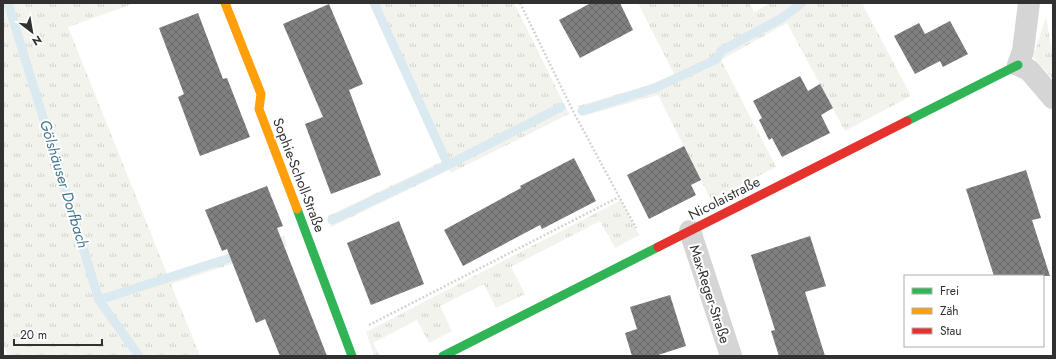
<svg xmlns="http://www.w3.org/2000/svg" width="1056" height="359" font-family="Jost,sans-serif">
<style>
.grass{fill:url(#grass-tufts)}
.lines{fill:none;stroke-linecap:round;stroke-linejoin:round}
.stream{stroke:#dbe9f0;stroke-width:9}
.building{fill:url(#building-cross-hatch)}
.path{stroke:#d4d4d4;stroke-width:2.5;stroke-dasharray:2 2;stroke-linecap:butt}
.street{stroke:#d5d5d5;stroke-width:22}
.fast{stroke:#30b455;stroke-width:9}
.slow{stroke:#ff9f0a;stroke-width:9}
.jam{stroke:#e5322d;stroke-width:9}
.labels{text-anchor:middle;stroke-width:4;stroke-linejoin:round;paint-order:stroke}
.street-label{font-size:14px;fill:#313131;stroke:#fff}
.water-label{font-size:15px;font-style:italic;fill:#43778f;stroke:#fff}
</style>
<defs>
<pattern id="grass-tufts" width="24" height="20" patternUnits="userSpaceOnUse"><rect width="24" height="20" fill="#f1f3ec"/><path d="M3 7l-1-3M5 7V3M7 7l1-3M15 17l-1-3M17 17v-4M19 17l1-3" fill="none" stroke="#cfd1cb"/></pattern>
<pattern id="building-cross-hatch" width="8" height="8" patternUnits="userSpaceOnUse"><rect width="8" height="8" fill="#808080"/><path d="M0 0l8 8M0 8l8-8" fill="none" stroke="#696969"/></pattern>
</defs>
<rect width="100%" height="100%" fill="#fff"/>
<!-- grass -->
<path class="grass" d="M3,3H135L68,27L168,276L284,236L287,246L171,284L200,356H8L3,343Z
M374,3H514L569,114L451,173L449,170L331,227L328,216L445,160Z
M638,3H749L754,12L770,3H862L911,96L845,131L787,23L721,60L776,167L711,200L658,95L583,116L578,106L652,84L674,74Z
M1046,17L1053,57V79L1033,57Z
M621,200L639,235L615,248L600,221L511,267L525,294L496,308L484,284L440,306L452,331L429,343L417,320L373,343L380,356H374L366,332Z"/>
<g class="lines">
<!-- stream -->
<path class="stream" d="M8,3L99,300L139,356
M374,3L448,165
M582,111L655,88L717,59L721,51L782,18L802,3
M332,220L448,165L561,107
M99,300L242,254"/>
</g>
<!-- building -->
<path class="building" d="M591,3H620L633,30L580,58L559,20Z
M329,4L363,84L349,90L381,175L331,194L305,124L323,117L283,24Z
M198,13L223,79L227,78L250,137L200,156L178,97L184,94L159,28Z
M950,21L968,54L943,67L940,61L915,74L894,36L919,23L925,34Z
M800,76L808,91L820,84L833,108L821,115L830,133L782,157L772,138L769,140L759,120L762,118L753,101Z
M684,146L701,180L691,185L696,195L649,219L627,175Z
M574,158L596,201L542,229L540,225L463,266L444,230L521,188L520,186Z
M1026,170L1041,218L1032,220L1050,276H994L966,189Z
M267,186L283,226L277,228L327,356H280L265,319L256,323L227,249L222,251L205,210Z
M399,221L424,284L371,305L347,243Z
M810,236L826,286L805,292L825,356H779L771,331L775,330L751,255Z
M670,295L686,346L655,356H632L625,333L637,329L630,307Z"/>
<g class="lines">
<!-- path -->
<path class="path" d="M520,3L574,113L636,228
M369,325L619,197"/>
<!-- street -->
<path class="street" d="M1029,3L1023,51L1018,65L1029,70L1053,98
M690,231L731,356"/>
<!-- fast -->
<path class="fast" d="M907,121L1018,65
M297,209L352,356
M443,356L658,247"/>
<!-- slow -->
<path class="slow" d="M225,3L261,94L259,109L297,209"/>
<!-- jam -->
<path class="jam" d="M658,247L907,121"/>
</g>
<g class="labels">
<!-- street labels -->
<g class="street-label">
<text transform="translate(299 175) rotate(69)" y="5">Sophie-Scholl-Straße</text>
<text transform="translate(724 198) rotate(-27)" y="5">Nicolaistraße</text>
<text transform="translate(710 294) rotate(72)" y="5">Max-Reger-Straße</text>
</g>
<!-- water labels -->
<g class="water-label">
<text transform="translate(64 184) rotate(73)" y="5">Gölshäuser Dorfbach</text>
</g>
</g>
<!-- border -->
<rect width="1056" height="359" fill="none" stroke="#313131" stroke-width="8"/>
<!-- legend -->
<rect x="904" y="275" width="140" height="72" fill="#ffffff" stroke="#adadad"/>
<rect x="912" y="288" width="20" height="6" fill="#30b455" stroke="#adadad"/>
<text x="940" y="295" font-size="12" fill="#313131">Frei</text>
<rect x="912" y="308" width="20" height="6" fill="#ff9f0a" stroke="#adadad"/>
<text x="940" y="315" font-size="12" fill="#313131">Zäh</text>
<rect x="912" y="328" width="20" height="6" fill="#e5322d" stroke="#adadad"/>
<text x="940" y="335" font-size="12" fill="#313131">Stau</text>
<!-- north arrow -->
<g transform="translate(32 32) rotate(149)" stroke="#ffffff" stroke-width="3" paint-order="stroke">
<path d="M0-3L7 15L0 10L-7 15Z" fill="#313131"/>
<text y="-6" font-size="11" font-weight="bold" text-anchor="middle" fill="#313131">N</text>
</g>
<!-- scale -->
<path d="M14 339v6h88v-6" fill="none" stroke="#313131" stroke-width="2"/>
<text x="20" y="339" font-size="12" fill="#313131" stroke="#ffffff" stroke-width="3" paint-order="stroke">20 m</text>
</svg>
